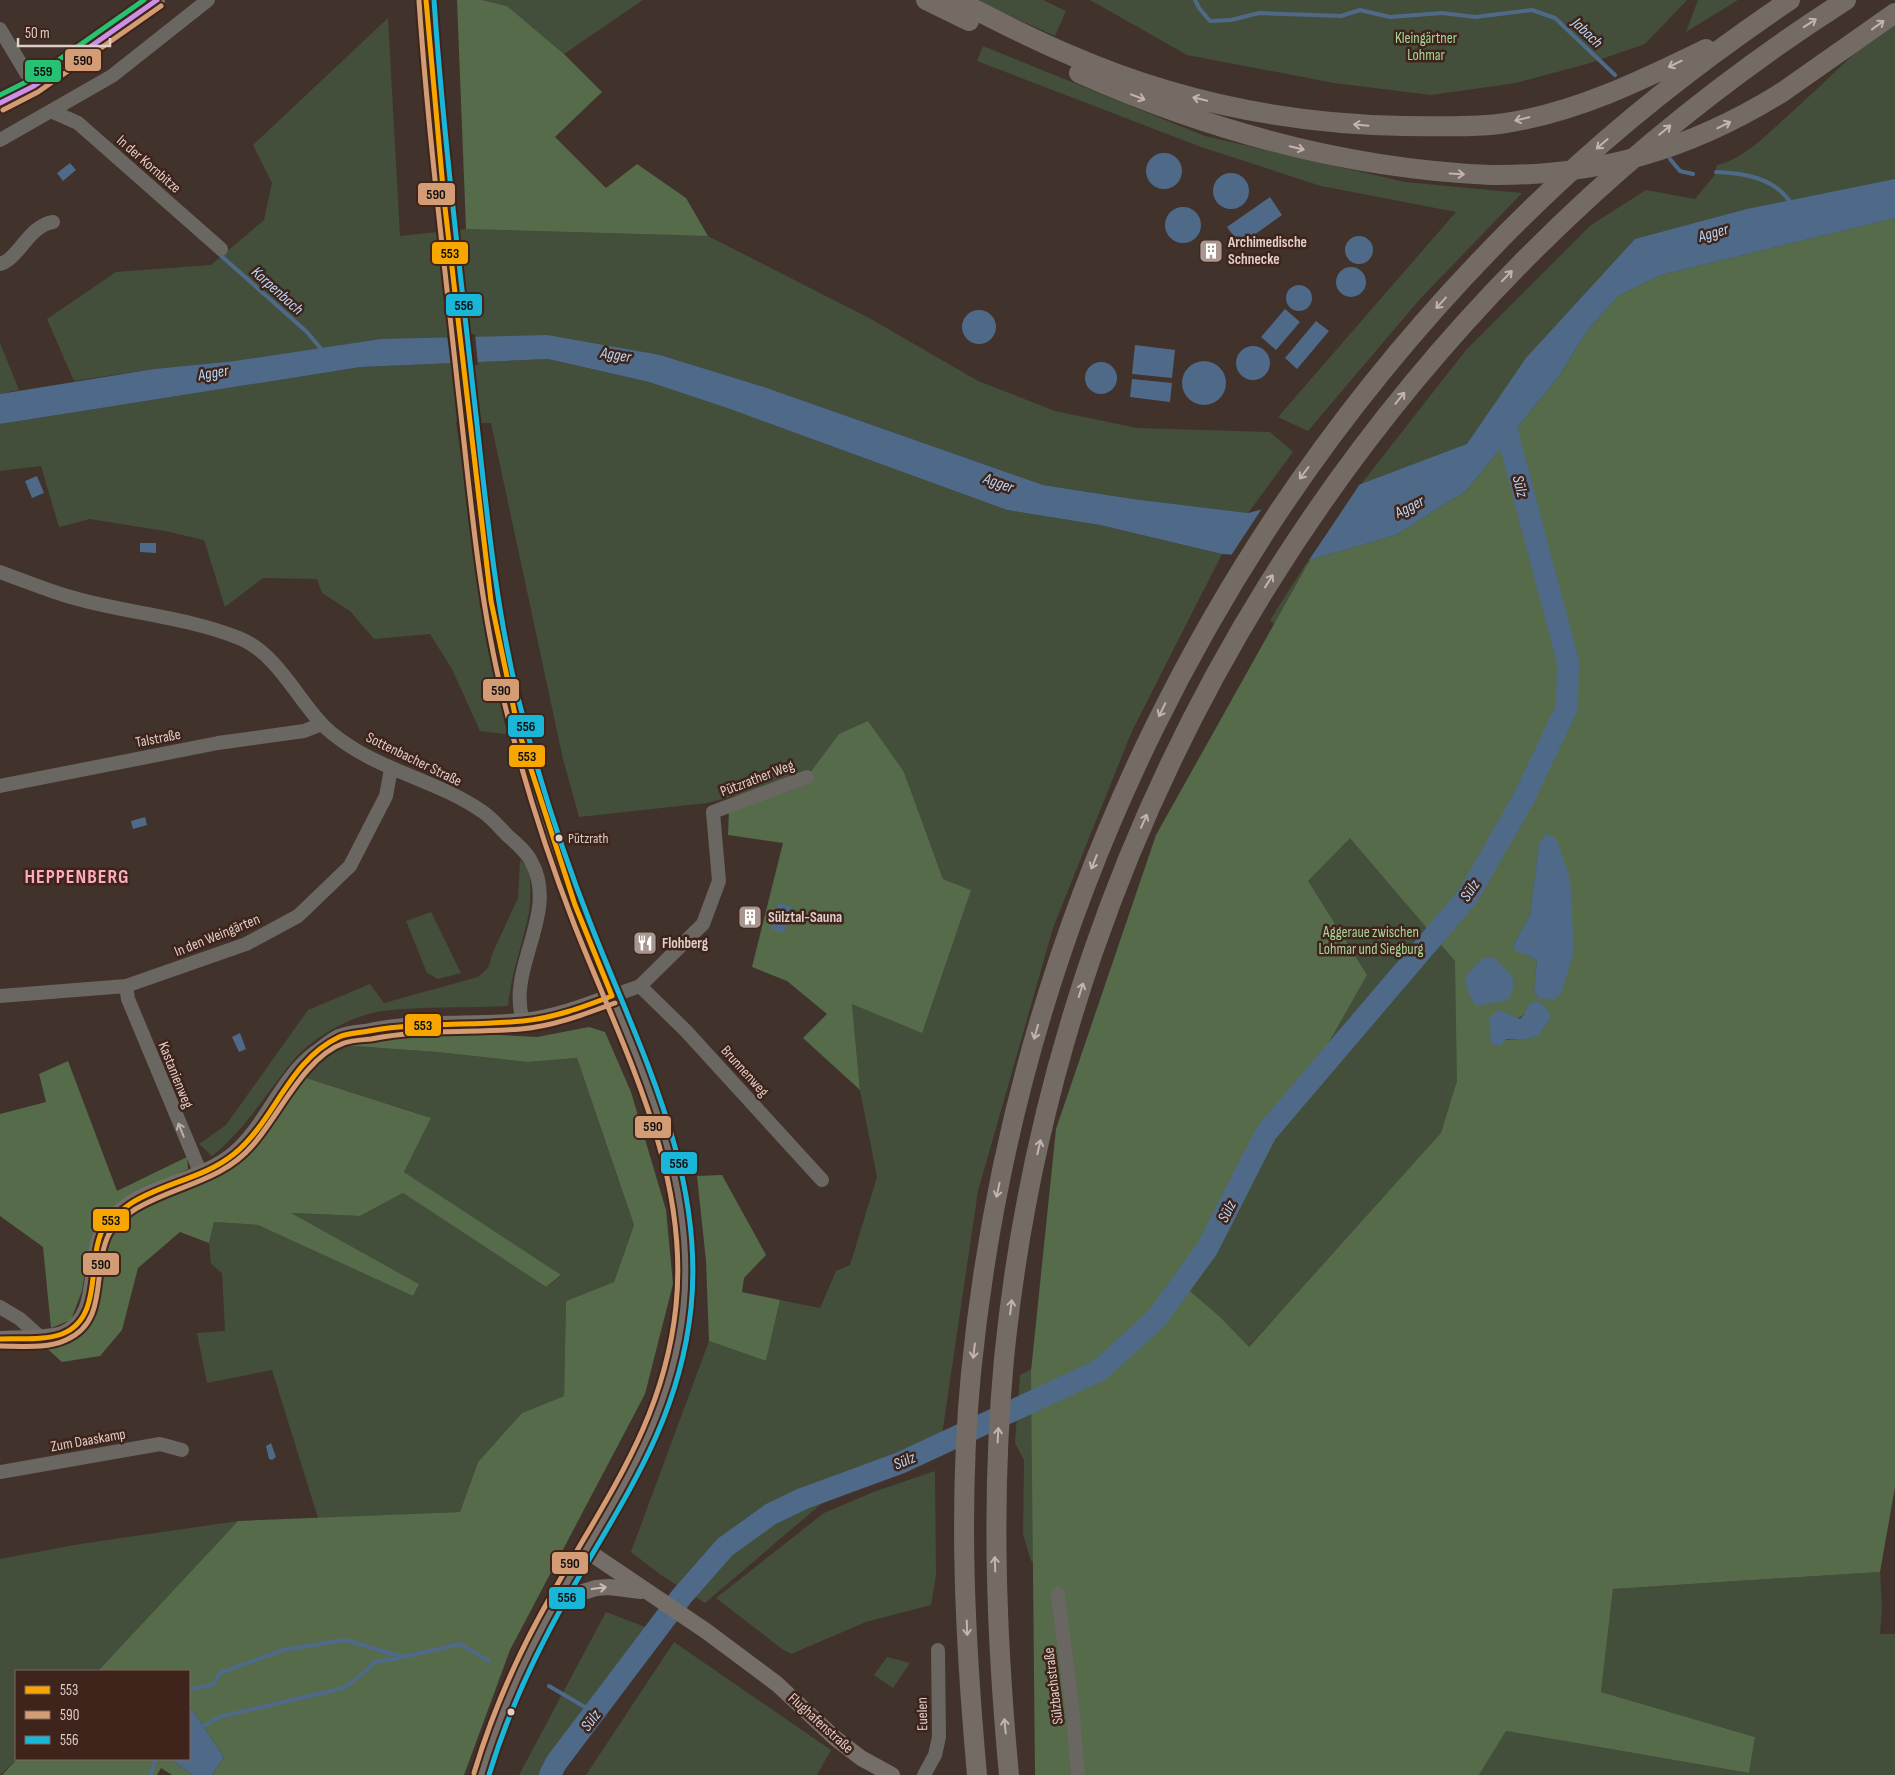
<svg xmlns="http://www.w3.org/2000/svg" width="1895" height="1775" font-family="'Sofia Sans Condensed',sans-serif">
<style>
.green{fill:#434f3b}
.forest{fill:#556b4a;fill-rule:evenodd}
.water{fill:#4e6a88}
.pier{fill:#41322c}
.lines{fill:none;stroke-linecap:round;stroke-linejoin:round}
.stream{stroke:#4e6a88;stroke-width:4}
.river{stroke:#4e6a88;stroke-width:22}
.minor{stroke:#6a6662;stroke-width:14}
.major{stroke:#756e68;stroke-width:16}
.highway{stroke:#736b64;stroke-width:20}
.highway-bridge{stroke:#736b64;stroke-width:20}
.bus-1-casing{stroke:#3e241b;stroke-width:9}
.bus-2-casing{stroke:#3e241b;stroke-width:9}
.bus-3-casing{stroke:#3e241b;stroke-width:9}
.bus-4-casing{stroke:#3e241b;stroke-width:9}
.bus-5-casing{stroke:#3e241b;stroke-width:9}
.bus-1{stroke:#f7a600;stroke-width:5}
.bus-2{stroke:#d39c74;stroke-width:5}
.bus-3{stroke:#1ab6d8;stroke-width:5}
.bus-4{stroke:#ce8fe9;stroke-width:5}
.bus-5{stroke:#26c172;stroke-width:5}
.oneway{stroke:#c4b4ae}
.oneway2{stroke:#bcaea9}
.oneway3{stroke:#cabab4}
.bus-dot{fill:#dfcdc7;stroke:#3e241b;stroke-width:2}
.labels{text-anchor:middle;stroke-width:5;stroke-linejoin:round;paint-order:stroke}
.bus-label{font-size:14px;fill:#dfcdc7;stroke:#3e241b;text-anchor:start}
.park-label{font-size:15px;fill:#a7d599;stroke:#3e241b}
.street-label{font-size:15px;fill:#dfcdc7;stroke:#3e241b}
.poi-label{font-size:15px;font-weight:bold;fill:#dfcdc7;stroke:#3e241b;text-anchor:start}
.water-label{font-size:16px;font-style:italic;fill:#b8d8f9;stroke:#3e241b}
.district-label{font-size:20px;font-weight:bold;letter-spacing:1px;fill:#fdaabd;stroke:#3e241b}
.line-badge{stroke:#3e241b;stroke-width:2}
.pale-badge-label{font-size:14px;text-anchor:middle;font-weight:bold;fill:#111}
</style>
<rect width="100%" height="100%" fill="#41322c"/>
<!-- green -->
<path class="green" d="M482,0H643L564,54L507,6Z
M975,0H1043L1066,11L1055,36Z
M1090,0H1687L1645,44L1587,64L1516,83L1431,95L1334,83L1187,55Z
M1698,0H1738L1686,32Z
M388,18L400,236L466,229L708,236L871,319L978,381L1055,411L1137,428L1270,432L1293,452L1248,513L1133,499L1043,485L764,387L660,355L235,361L154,369L74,381L47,319L116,272L211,265L264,220L272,183L253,145Z
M1895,18V287L1571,1019L1271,1322L1048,1567L1031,1561L1023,1534L1024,1460L1015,1443L1020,1375L1040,1365L1276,626L1270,620L1337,515L1466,350L1591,225L1646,190L1695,199L1714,176L1717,165C1743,159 1763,138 1782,121C1818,89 1851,56 1886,24Z
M983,46L1205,136L1405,182L1522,193L1420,299L1308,431L1278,417L1456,212L1321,186L1201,147L977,61Z
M0,343L19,390L0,394Z
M548,359L649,382L730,409L1007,510L1100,525L1222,554L1132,731L1053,928L978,1191L939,1455L821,1504L705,1603L661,1575L631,1552L709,1341L766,1361L780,1300L820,1308L836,1271L850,1265L877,1177L860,1090L852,1004L971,890L943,879L904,772L807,777L707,803L579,817L563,759L491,423L456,422L488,637L512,735L480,731L452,669L430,634L374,639L350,611L322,593L317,579L263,578L225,607L204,540L165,531L90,519L59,527L41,466L0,471V424L361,367Z
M520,860L530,869C530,883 531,898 529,912C523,943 511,974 508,1006C467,1008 423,1006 382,1011C350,1016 311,1038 291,1063C265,1095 245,1130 212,1156L199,1144L226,1125L308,1010L370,984L384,1003L478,977L488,968L493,952L518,898Z
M431,912L461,973L438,979L427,973L406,921Z
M339,1045L437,1052L528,1062L577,1058L634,1225L614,1282L566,1301L564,1396L522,1413L478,1462L460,1512L318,1518L272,1370L207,1383L197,1333L225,1331L222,1273L211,1264L209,1243L214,1222L258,1225L413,1296L419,1284L290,1213L360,1216L403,1193L546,1287L561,1276L404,1172L431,1118L303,1077L320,1059Z
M935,1471L936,1575L931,1605L866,1622L791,1654L782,1649L716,1598L824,1513L876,1491Z
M238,1521L98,1671H16L17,1759L0,1775V1559L80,1544Z
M1880,1572L1882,1607L1880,1634H1895V1775H1479L1506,1731L1749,1773L1755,1737L1601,1692L1613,1589Z
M606,1612L648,1628L553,1775H519Z
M674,1642L831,1750L817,1775H586Z
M887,1657L910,1663L893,1688L874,1675Z"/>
<!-- forest -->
<path class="forest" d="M457,0H482L507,6L564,54L602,92L555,137L606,188L637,164L686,198L708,236L466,229Z
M1895,218V1487L1880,1572L1613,1589L1601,1692L1755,1737L1749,1773L1506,1731L1479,1775H1035L1031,1371L1056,1129L1156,835L1310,560L1396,535L1466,491L1559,376L1587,331L1618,296L1661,275ZM1350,838L1455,961L1457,1081L1441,1133L1249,1347L1220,1317L1185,1287L1264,1156L1367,975L1308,881ZM1539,844L1538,998L1534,992L1537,961L1513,946L1530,915ZM1478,966L1508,999L1477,1005L1470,997L1469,972ZM1525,1014L1538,1036L1522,1040H1490L1491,1033Z
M868,721L904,772L943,879L971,890L922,1033L852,1004L860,1090L803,1038L827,1014L787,981L752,967L783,843L728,835L729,809L807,777L839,734Z
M589,1027L605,1032L631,1092L666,1210L673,1284L645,1394L510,1650L464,1775H212L224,1757L189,1705V1671H98L238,1521L460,1512L478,1462L522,1413L564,1396L566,1301L614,1282L634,1225L577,1058L528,1062L437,1052L339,1045L375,1034L405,1030L537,1037Z
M68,1061L117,1191L187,1157L188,1169L137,1194L98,1228L88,1254L82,1291L71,1320L51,1328L43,1247L0,1216V1114L46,1102L39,1074Z
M303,1077L431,1118L404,1172L561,1275L546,1287L403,1193L360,1216L291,1213L419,1284L413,1296L258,1225L214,1222L209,1243L180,1232L138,1268L122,1330L100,1356L62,1362L41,1343L64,1340L93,1317L99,1297L100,1255L120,1221L144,1202L257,1137Z
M722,1175L766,1255L744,1278L742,1292L780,1300L766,1361L709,1341L706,1261L697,1176Z
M17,1759H170L193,1775H172L161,1768L157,1775H2Z"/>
<!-- water -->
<path class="water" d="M1146 171a18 18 0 1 1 36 0a18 18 0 1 1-36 0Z
M70,163L76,170L63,181L57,173Z
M1213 191a18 18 0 1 1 36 0a18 18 0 1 1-36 0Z
M1895,179V218L1661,275L1618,296L1587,331L1559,376L1466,491L1396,535L1310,560L1222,554L1100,525L1007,510L730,409L649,382L548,359L361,367L0,424V394L154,369L235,361L381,339L547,335L660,355L764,387L1043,485L1133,499L1248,513L1361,484L1467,444L1526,358L1635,239L1747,209Z
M1270,197L1282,215L1240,245L1227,227Z
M1165 225a18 18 0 1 1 36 0a18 18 0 1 1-36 0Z
M1345 250a14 14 0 1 1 28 0a14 14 0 1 1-28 0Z
M1336 282a15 15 0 1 1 30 0a15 15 0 1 1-30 0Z
M1286 298a13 13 0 1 1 26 0a13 13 0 1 1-26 0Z
M1285,309L1300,322L1276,350L1261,337Z
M962 327a17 17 0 1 1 34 0a17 17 0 1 1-34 0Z
M1316,321L1329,331L1297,369L1285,358Z
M1135,345L1175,350L1172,378L1132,374Z
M1236 363a17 17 0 1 1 34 0a17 17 0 1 1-34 0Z
M1182 383a22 22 0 1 1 44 0a22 22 0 1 1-44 0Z
M1085 378a16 16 0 1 1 32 0a16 16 0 1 1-32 0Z
M1132,379L1172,383L1170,402L1130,397Z
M37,476L44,493L32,498L25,481Z
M140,543H156V553L140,552Z
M145,817L147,825L133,829L131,821Z
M1546,834L1556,838L1570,878L1574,952L1561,994L1554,1000L1538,998L1534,992L1537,961L1529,956L1516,951L1513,946L1530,915L1539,844Z
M778,903L791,906L784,933L771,929Z
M1483,958H1495C1509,974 1521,978 1508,1000L1477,1006L1470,997L1465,980L1469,972Z
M1536,1001L1546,1007L1551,1017L1538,1036L1522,1040L1506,1039L1501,1046L1493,1045L1490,1040C1493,1025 1482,1020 1499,1010L1520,1019L1525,1014L1528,1005Z
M240,1033L246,1049L239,1052L232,1037Z
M271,1443L276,1457L272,1460L269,1459L266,1446Z
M189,1705L224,1757L212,1775H193L170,1759H189Z"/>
<!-- pier -->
<path class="pier" d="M475,334L478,365L451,366L447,335Z
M1362,481L1307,563L1230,557L1263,507Z"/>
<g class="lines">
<!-- stream -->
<path class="stream" d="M1195,0L1199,8L1210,21L1231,20L1259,13L1341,16L1360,10L1390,17L1442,13L1475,17L1532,10L1555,18L1615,75
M1670,159L1680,171L1693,174
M1716,172C1744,173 1775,178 1791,203
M218,253L307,332L322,350
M549,1686L595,1713
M189,1691L191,1689L213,1685L220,1673L283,1650L345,1640L403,1657L460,1644L489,1661
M203,1726L219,1717L344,1688L368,1669L374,1662L400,1658
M150,1775L156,1759"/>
<!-- river -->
<path class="river" d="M550,1775L556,1763L682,1596L725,1547L771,1514L802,1499L900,1463L1100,1370L1156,1319L1207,1249L1266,1133L1468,896L1524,798L1567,707L1568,662L1504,420"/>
<!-- minor -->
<path class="minor" d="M0,29L34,86
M51,111L78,123L221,249
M0,140L112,76L208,0
M0,264C19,259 28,226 53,222
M0,572C22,580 44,589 67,596C123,613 184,616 239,638C276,653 295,695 321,723C328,731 339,739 348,745C390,773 442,783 483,812C492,818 500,828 508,836C517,844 527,852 532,863C559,914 506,968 523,1021
M0,786L218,743L304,731L322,724
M126,986L128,999L201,1174
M640,986L686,1031L822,1180
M0,996L126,986L246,944L298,916L350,866L386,796L391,769
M612,996L640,986L703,924L719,881L713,812L807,777
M0,1307L20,1319L39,1336
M0,1472L160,1444L182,1450
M1058,1594L1073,1715L1078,1775
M924,1775L935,1755L939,1737L938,1650"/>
<!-- major -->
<path class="major" d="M426,0C434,130 451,260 466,390C479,504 488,619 519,730C535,789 553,850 576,908C596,960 618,1011 638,1063C670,1146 695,1217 683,1308C679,1344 671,1382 658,1416C641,1459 615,1500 592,1540C548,1614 503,1691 481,1775
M0,103L34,86L157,0
M0,1339C16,1338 47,1339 62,1334C101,1320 88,1265 101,1235C103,1228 110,1221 115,1216C147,1184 199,1183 234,1154C267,1126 281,1079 316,1053C323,1048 331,1041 339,1037C347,1034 357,1033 365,1032C417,1020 470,1026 523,1021C554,1018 583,1007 612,996
M586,1550L706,1631L777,1684L835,1738L861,1758L892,1775
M557,1600L596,1588L609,1587L641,1591"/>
<!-- highway -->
<path class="highway" d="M926,0L969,21
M956,0C994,19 1031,39 1070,55C1175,101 1290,124 1404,126C1438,126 1473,128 1506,123C1577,112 1642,80 1706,49
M1079,73C1210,131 1348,169 1491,175
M1781,93L1895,13
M977,1775C965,1641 958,1507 971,1373C1016,918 1222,499 1555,186C1628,117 1707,56 1790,0
M1009,1775C996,1636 991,1499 1004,1359C1059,801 1375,301 1846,0"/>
<!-- highway-bridge -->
<path class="highway-bridge" d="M1491,175C1599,176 1689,150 1781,93"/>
<!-- bus-1 casing -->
<g class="bus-1-casing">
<path id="bus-1" d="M426,0L444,199L491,601L518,729L575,905L612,996
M0,1339C19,1338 43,1341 62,1334C103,1318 87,1263 102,1231C108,1221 120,1211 130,1204C162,1183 203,1179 234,1154C275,1121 288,1061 339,1037C348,1033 359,1033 369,1031C420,1022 471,1026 523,1021C554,1018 583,1007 612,996"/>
</g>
<!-- bus-2 casing -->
<g class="bus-2-casing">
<path id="bus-2" d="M419,1C428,131 444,260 458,389C470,491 478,594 502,693C521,772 545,849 574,924C622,1047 690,1171 676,1306C664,1422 606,1497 552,1594C519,1651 493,1710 474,1773
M3,110L38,92L161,6
M0,1346C21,1346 47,1349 66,1340C110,1321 91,1270 109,1234C114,1225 125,1216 134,1210C173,1186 221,1182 252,1146C279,1116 304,1057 344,1043C353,1040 362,1040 371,1039C421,1029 471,1033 521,1029C554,1026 585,1014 615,1003"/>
</g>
<!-- bus-3 casing -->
<g class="bus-3-casing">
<path id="bus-3" d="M434,0C443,130 459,260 473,389C485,491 493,594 517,694C537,772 561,849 591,925C639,1048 705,1171 691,1308C679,1423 623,1499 568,1596C535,1654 508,1712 489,1775"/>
</g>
<!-- bus-4 casing -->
<g class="bus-4-casing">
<path id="bus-4" d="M0,103L34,86L157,0"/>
</g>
<!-- bus-5 casing -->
<g class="bus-5-casing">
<path id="bus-5" d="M0,95L30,80L144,0"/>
</g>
<!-- bus-1 -->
<use href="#bus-1" class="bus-1"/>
<!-- bus-2 -->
<use href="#bus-2" class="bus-2"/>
<!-- bus-3 -->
<use href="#bus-3" class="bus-3"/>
<!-- bus-4 -->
<use href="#bus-4" class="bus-4"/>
<!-- bus-5 -->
<use href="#bus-5" class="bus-5"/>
</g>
<!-- one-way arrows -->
<defs><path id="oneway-shaft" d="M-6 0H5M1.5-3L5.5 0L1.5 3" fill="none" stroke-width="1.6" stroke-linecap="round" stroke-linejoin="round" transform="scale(1.25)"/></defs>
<g class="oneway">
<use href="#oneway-shaft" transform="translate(1810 23) rotate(-33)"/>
<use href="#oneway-shaft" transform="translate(1878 25) rotate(-36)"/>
<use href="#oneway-shaft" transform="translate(1675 64) rotate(154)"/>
<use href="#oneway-shaft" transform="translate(1138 97) rotate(21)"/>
<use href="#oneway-shaft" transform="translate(1200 99) rotate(-167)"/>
<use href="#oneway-shaft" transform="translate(1522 119) rotate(167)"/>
<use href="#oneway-shaft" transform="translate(1361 125) rotate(-175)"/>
<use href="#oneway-shaft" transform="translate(1724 125) rotate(-26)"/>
<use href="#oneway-shaft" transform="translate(1665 130) rotate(-40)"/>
<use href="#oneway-shaft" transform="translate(1602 144) rotate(139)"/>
<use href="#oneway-shaft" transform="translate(1297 148) rotate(14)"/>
<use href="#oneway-shaft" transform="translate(1457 174) rotate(3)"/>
<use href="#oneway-shaft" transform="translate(1507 276) rotate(-46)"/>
<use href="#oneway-shaft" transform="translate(1441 303) rotate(132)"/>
<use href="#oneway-shaft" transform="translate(1400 398) rotate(-51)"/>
<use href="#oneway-shaft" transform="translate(1304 473) rotate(127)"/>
<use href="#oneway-shaft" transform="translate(1269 581) rotate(-58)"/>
<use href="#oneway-shaft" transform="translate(1162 710) rotate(116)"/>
<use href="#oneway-shaft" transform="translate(1144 821) rotate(-66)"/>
<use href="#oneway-shaft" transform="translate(1094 862) rotate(112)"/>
<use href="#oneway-shaft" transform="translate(1081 990) rotate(-72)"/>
<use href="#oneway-shaft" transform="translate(1036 1032) rotate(106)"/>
<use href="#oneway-shaft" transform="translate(1039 1147) rotate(-77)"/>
<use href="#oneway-shaft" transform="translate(998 1190) rotate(102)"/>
<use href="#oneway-shaft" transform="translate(1011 1307) rotate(-83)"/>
<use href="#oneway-shaft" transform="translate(974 1351) rotate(97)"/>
<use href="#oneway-shaft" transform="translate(998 1435) rotate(-87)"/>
<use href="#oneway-shaft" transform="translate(995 1564) rotate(-92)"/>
<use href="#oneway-shaft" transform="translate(967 1628) rotate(88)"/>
<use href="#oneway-shaft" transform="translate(1005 1726) rotate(-96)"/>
</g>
<use class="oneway2" href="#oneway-shaft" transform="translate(181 1130) rotate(-112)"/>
<use class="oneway3" href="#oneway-shaft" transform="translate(599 1588) rotate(-7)"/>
<!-- icons -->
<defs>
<g id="building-square" transform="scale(1.25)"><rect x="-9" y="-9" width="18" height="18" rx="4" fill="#a89791" stroke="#3e241b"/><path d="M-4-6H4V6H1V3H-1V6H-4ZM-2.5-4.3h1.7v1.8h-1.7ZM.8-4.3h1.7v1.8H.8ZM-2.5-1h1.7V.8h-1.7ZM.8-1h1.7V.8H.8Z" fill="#fff"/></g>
<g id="restaurant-square" transform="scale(1.25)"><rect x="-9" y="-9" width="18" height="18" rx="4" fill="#a89791" stroke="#3e241b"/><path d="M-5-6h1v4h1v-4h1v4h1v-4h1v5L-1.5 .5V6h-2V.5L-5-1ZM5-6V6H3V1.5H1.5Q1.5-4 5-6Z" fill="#fff"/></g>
</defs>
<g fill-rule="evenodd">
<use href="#building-square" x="1211" y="251"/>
<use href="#building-square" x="750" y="917"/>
<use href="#restaurant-square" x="645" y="943"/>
</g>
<!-- markers -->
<g class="bus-dot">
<circle cx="559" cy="838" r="4.5"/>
<circle cx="511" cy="1712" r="4.5"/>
</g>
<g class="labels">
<!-- bus labels -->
<g class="bus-label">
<text x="568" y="843">Pützrath</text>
</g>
<!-- park labels -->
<g class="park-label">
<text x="1426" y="43">Kleingärtner<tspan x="1426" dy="17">Lohmar</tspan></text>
<text x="1371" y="937">Aggeraue zwischen<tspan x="1371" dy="17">Lohmar und Siegburg</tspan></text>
</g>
<!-- street labels -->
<g class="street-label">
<text transform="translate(149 164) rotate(41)" y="5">In der Kornbitze</text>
<text transform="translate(158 738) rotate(-11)" y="5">Talstraße</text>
<text transform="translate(414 759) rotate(26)" y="5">Sottenbacher Straße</text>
<text transform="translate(757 778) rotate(-21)" y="5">Pützrather Weg</text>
<text transform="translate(217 935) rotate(-22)" y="5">In den Weingärten</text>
<text transform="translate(745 1071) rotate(48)" y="5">Brunnenweg</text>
<text transform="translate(176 1075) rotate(68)" y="5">Kastanienweg</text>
<text transform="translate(88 1440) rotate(-10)" y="5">Zum Daaskamp</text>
<text transform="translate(1053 1686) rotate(-97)" y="5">Sülzbachstraße</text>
<text transform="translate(922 1714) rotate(-91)" y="5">Euelen</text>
<text transform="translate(821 1723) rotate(42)" y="5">Flughafenstraße</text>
</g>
<!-- poi labels -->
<g class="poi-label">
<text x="1228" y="247">Archimedische<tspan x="1228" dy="17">Schnecke</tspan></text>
<text x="768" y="922">Sülztal-Sauna</text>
<text x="662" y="948">Flohberg</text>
</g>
<!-- water labels -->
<g class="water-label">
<text transform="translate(1588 32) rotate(44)" y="6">Jabach</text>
<text transform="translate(1713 232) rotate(-16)" y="6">Agger</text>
<text transform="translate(278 290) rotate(42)" y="6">Karpenbach</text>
<text transform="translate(616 354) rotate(9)" y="6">Agger</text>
<text transform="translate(213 372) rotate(-10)" y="6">Agger</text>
<text transform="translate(999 482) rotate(20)" y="6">Agger</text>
<text transform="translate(1521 486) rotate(75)" y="6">Sülz</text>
<text transform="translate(1409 506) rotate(-27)" y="6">Agger</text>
<text transform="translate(1469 890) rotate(-56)" y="6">Sülz</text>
<text transform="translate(1226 1211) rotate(-63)" y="6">Sülz</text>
<text transform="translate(904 1460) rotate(-23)" y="6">Sülz</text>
<text transform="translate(590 1720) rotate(-53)" y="6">Sülz</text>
</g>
<!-- district labels -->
<g class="district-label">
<text x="77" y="883">HEPPENBERG</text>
</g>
</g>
<g class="line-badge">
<rect x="64" y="48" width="38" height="24" rx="5" fill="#d39c74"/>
<rect x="24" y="59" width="38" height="24" rx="5" fill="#26c172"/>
<rect x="417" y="182" width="39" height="24" rx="5" fill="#d39c74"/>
<rect x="431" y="241" width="38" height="24" rx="5" fill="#f7a600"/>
<rect x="445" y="293" width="38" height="24" rx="5" fill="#1ab6d8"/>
<rect x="482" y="678" width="38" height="24" rx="5" fill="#d39c74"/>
<rect x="507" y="714" width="38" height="24" rx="5" fill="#1ab6d8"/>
<rect x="508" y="744" width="38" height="24" rx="5" fill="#f7a600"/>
<rect x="404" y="1013" width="38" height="24" rx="5" fill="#f7a600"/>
<rect x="634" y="1115" width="38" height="24" rx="5" fill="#d39c74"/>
<rect x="660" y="1151" width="38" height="24" rx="5" fill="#1ab6d8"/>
<rect x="92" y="1208" width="38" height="24" rx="5" fill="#f7a600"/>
<rect x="82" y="1252" width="38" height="24" rx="5" fill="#d39c74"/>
<rect x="551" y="1551" width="38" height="24" rx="5" fill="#d39c74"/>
<rect x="548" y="1586" width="38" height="24" rx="5" fill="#1ab6d8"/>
</g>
<g class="pale-badge-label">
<text x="83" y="65">590</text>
<text x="43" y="76">559</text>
<text x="436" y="199">590</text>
<text x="450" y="258">553</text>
<text x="464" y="310">556</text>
<text x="501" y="695">590</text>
<text x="526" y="731">556</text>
<text x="527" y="761">553</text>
<text x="423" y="1030">553</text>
<text x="653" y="1131">590</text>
<text x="679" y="1168">556</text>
<text x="111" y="1225">553</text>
<text x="101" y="1269">590</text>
<text x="570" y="1568">590</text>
<text x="567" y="1602">556</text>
</g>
<!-- legend -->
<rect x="15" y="1670" width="175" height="90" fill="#3e241b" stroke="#7e6860"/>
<rect x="25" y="1686" width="25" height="8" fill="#f7a600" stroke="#7e6860"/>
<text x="60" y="1695" font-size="15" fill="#dfcdc7">553</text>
<rect x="25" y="1711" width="25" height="8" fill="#d39c74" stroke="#7e6860"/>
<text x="60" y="1720" font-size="15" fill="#dfcdc7">590</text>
<rect x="25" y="1736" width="25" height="8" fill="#1ab6d8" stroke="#7e6860"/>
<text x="60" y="1745" font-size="15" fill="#dfcdc7">556</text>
<!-- scale -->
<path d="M18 38v8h92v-8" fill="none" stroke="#dfcdc7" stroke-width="2.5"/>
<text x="25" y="38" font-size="15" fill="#dfcdc7" stroke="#3e241b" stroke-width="4" paint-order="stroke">50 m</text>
</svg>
